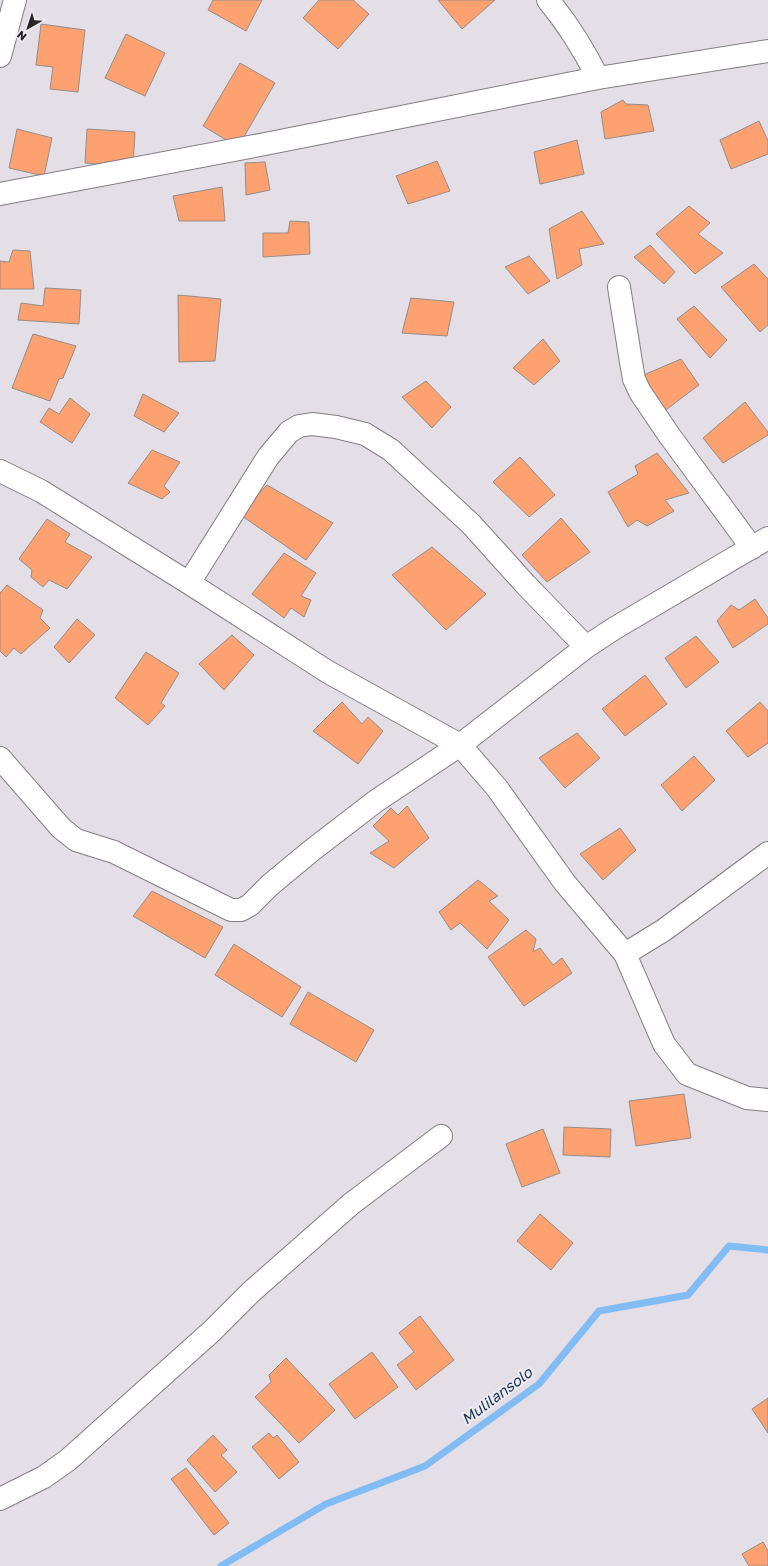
<svg xmlns="http://www.w3.org/2000/svg" width="768" height="1566" font-family="'Golos Text',sans-serif">
<style>
.lines{fill:none;stroke-linecap:round;stroke-linejoin:round}
.stream{stroke:#81bcf5;stroke-width:7}
.building{fill:#fea170;stroke:#958c88}
.street-casing{stroke:#837d84;stroke-width:24}
.street{stroke:#fff;stroke-width:22}
.labels{text-anchor:middle;stroke-width:3.5;stroke-linejoin:round;paint-order:stroke}
.water-label{font-size:15px;font-style:italic;fill:#143450;stroke:#f1ebf3}
</style>
<rect width="100%" height="100%" fill="#e4dee6"/>
<g class="lines">
<!-- stream -->
<path class="stream" d="M221,1566L326,1504L425,1466L539,1384L599,1311L688,1295L729,1246L768,1250"/>
</g>
<!-- building -->
<path class="building" d="M213,0H262L246,31L208,10Z
M319,0H353L369,14L338,49L303,18Z
M438,0H495L462,29Z
M41,24L85,30L78,92L50,89L53,67L36,65Z
M126,34L165,53L145,96L105,78Z
M240,63L275,83L238,147L203,126Z
M623,100L626,104L648,105L654,131L605,139L601,112Z
M759,121L768,141V154L731,169L720,140Z
M17,129L52,138L44,176L9,168Z
M87,129L135,132L133,167L85,163Z
M577,140L584,174L540,184L534,152Z
M437,161L450,191L408,204L396,176Z
M265,162L270,190L246,195L245,163Z
M222,187L225,221H179L173,196Z
M689,206L710,223L698,234L723,253L695,274L656,234Z
M582,211L604,244L579,249L582,265L557,279L549,229Z
M290,221L309,222L310,254L263,257V233H288Z
M650,245L675,272L664,284L634,257Z
M13,250L30,251L34,289H0V261L9,262Z
M529,256L550,281L528,294L505,267Z
M754,264L768,279V325L760,332L721,287Z
M45,288L81,290L79,324L18,320L21,303L43,306Z
M178,295L221,299L215,361L179,362Z
M411,298L454,302L447,336L402,333Z
M694,306L727,340L710,358L677,319Z
M33,334L76,346L63,378L59,379L50,401L12,388Z
M543,339L560,361L534,385L513,368Z
M681,359L699,385L663,412L639,377Z
M426,381L451,407L432,428L402,397Z
M143,394L179,413L164,432L134,416Z
M70,398L90,414L72,443L40,422L49,408L59,414Z
M745,402L768,432V435L723,463L703,438Z
M152,450L180,462L164,486L170,492L162,499L128,483Z
M657,453L689,493L665,500L674,511L647,526L637,520L628,527L608,492L638,474L635,466Z
M520,457L555,495L529,517L493,482Z
M267,485L333,523L306,560L239,514Z
M561,518L590,552L547,582L522,555Z
M47,519L70,534L65,542L92,557L67,589L49,580L43,587L31,577L32,570L19,559Z
M432,547L486,594L446,630L392,575Z
M284,553L316,573L301,596L311,600L304,617L291,608L284,618L252,594Z
M7,585L43,610L40,618L50,628L21,654L14,648L6,657L0,651V593Z
M755,599L768,618V624L733,648L717,621L731,605L739,610Z
M77,619L95,635L69,663L54,647Z
M232,635L254,655L224,690L199,664Z
M696,636L719,662L686,688L665,658Z
M146,652L179,673L161,703L165,706L148,725L115,698Z
M645,675L667,704L625,736L602,709Z
M342,702L362,724L368,717L383,731L358,764L313,731Z
M760,702L768,711V743L748,757L726,731Z
M577,733L600,758L565,788L539,758Z
M694,756L715,780L682,811L661,785Z
M407,806L429,838L394,868L370,853L389,841L373,826L391,808L398,815Z
M620,828L636,850L603,880L580,854Z
M478,880L498,896L489,901L509,920L487,949L460,923L451,930L439,912Z
M152,891L223,927L205,958L133,916Z
M526,930L536,939L533,952L540,948L553,965L562,958L572,973L524,1006L488,957Z
M234,944L301,987L282,1017L215,975Z
M308,992L374,1030L356,1062L290,1024Z
M684,1094L691,1138L636,1146L629,1101Z
M564,1127L611,1129L610,1157L563,1155Z
M543,1129L560,1173L522,1187L506,1144Z
M540,1214L573,1243L551,1270L517,1241Z
M420,1316L454,1360L416,1390L397,1365L414,1352L399,1333Z
M372,1352L398,1387L355,1419L329,1384Z
M286,1358L335,1410L299,1443L255,1397L271,1382L269,1375Z
M768,1398V1433L752,1409Z
M269,1433L273,1438L277,1435L299,1462L279,1479L252,1447Z
M213,1435L227,1450L221,1455L237,1472L215,1492L187,1460Z
M186,1468L229,1523L214,1535L171,1479Z
M763,1542L768,1551V1566H749L742,1554Z"/>
<g class="lines">
<!-- street casing -->
<g class="street-casing">
<path id="street" d="M548,0C568,24 584,50 598,78
M0,56L15,0
M0,194L265,144L598,78L768,51
M619,287L631,362L634,379L640,392L669,435L752,548
M0,471L41,491L189,583L328,672L460,745L497,788L565,883L625,954L664,1044L687,1074L747,1098L768,1100
M189,583L268,457L289,432L299,426L312,424L336,427L365,434L391,450L471,524L526,585L586,647
M0,758L61,828L76,840L114,852L231,910H241L250,905L270,885L311,851L376,801L460,745L586,647L615,628L768,538
M625,954L664,930L768,853
M0,1499L44,1477L68,1460L212,1331L251,1292L351,1204L441,1136"/>
</g>
<!-- street -->
<use href="#street" class="street"/>
</g>
<g class="labels">
<!-- water labels -->
<g class="water-label">
<text transform="translate(497 1396) rotate(-37)" y="5">Mulilansolo</text>
</g>
</g>
<!-- north arrow -->
<g transform="translate(28 28) rotate(219)" stroke="#f1ebf3" stroke-width="3" paint-order="stroke">
<path d="M0-3L7 15L0 10L-7 15Z" fill="#282528"/>
<text y="-6" font-size="11" font-weight="bold" text-anchor="middle" fill="#282528">N</text>
</g>
</svg>
